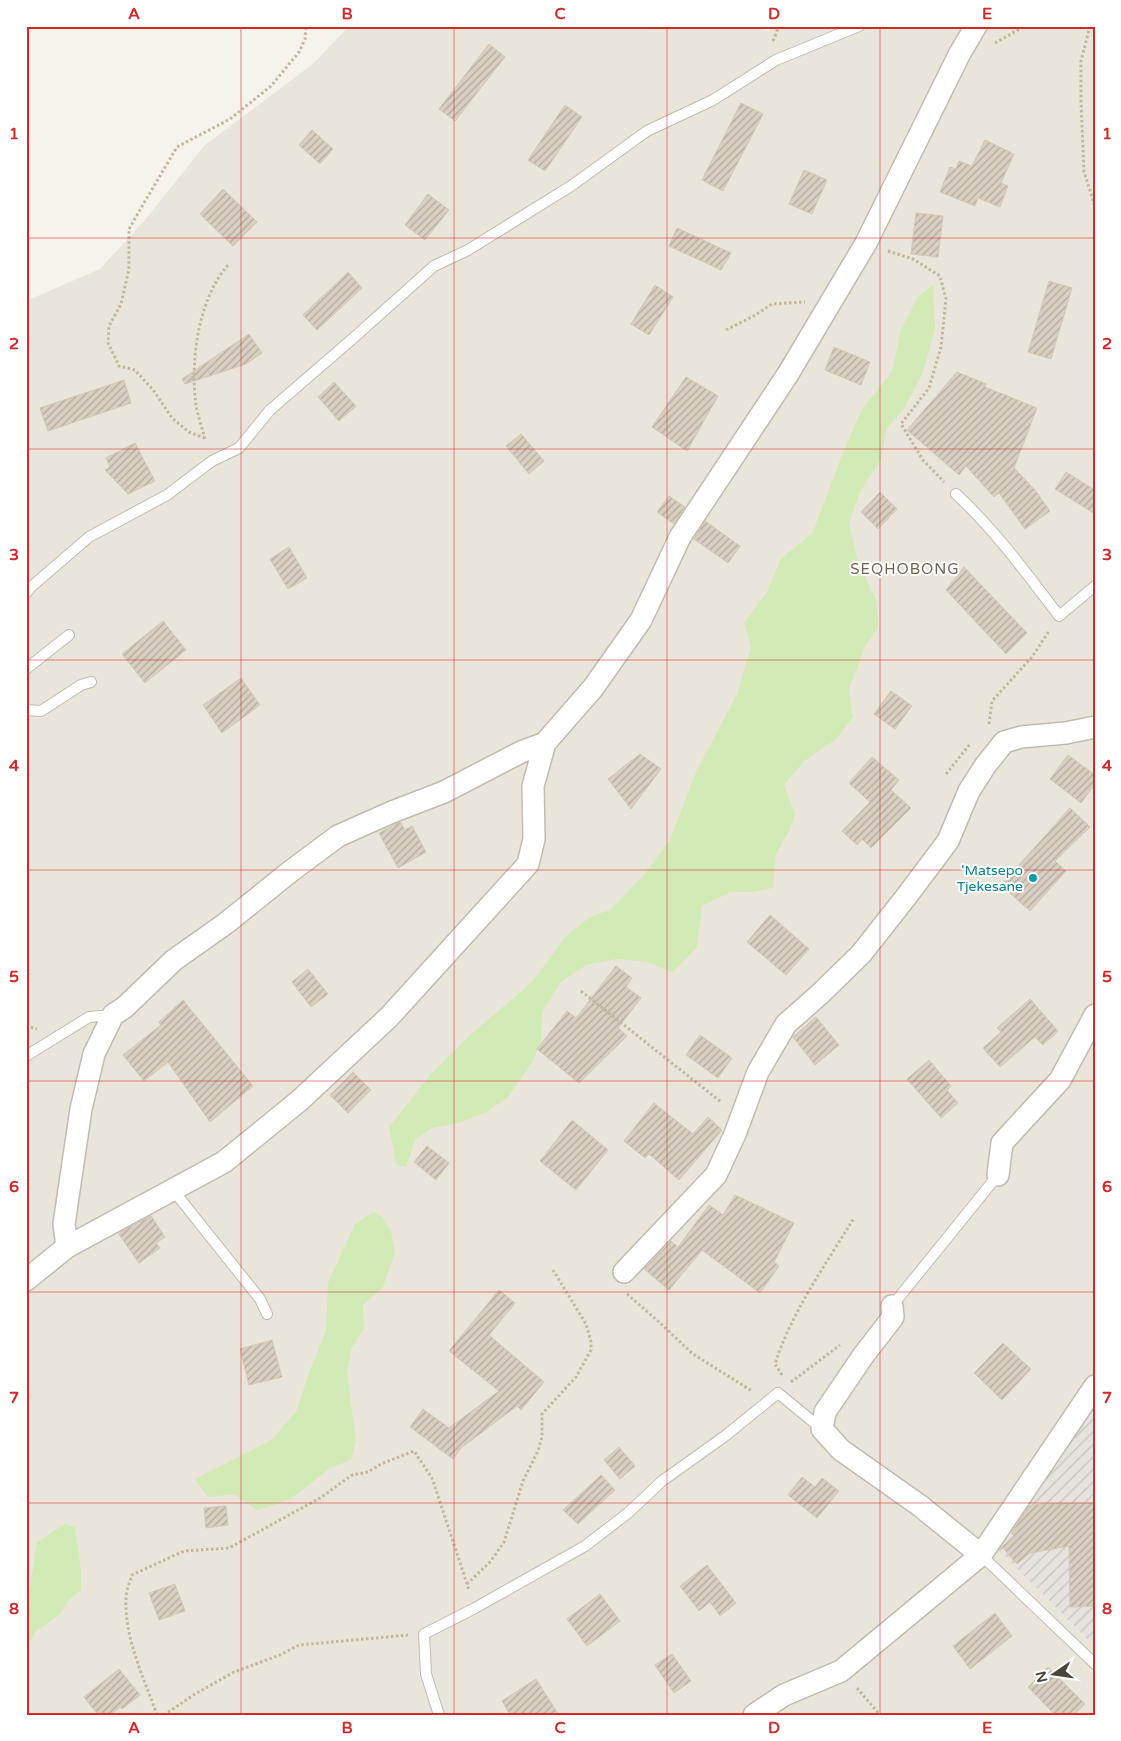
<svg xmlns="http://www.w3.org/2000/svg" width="1121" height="1741" font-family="'Varela Round',sans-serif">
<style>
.residential{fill:#eae5da}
.industrial{fill:url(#industrial-furrows)}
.green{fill:#d2eab5}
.building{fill:url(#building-hatch);stroke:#d3c7b4}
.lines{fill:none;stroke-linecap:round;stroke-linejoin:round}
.service-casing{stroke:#c2bbae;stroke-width:12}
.minor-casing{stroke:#c2bbae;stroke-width:24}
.path{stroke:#c4b79f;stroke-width:3;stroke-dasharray:2.5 2.5;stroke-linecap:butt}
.service{stroke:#fff;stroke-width:10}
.minor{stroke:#fff;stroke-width:21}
.grid{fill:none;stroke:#d62828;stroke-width:1;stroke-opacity:0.55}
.culture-dot{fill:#0f9aa8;stroke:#fff;stroke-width:2}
.labels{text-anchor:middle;stroke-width:4;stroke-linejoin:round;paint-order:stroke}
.culture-label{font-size:14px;fill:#0d838f;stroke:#fff;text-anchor:end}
.neighbourhood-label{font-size:15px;letter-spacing:1px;fill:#6e6250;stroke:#fff}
.neatline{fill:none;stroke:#d62828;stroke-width:2}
.grid-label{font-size:16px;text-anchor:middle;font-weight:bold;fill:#d62828}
</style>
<defs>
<pattern id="industrial-furrows" width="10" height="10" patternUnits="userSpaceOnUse" patternTransform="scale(1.25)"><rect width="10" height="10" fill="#e6e2dd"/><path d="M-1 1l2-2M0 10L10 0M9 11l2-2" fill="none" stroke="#c7c3be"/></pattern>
<pattern id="building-hatch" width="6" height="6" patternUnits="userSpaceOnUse" patternTransform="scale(1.25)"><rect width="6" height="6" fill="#d8cfc1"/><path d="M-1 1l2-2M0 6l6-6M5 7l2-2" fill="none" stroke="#b1aa9e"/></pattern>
</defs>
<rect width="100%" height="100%" fill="#f6f3ec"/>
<!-- residential -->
<path class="residential" d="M349,26H746L768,31L774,26H1095V1392L989,1539L1095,1647V1715H26V301L100,269L145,220L205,145L314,63Z"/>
<!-- industrial -->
<path class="industrial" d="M1095,1392V1647L988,1539Z"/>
<!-- green -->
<path class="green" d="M933,285L935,330L922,375L903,410L887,428L881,459L859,494L849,523L858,562L876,600L878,627L865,647L849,689L853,717L835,740L804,761L784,785L795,814L790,829L776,854L773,888L752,892H731L702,906L697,947L673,972L646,962L616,959L586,965L560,983L542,1013L541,1043L532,1062L508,1097L487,1112L459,1123L432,1128L415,1140L406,1167L396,1164L389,1127L432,1073L470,1035L532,982L566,936L589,918L611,909L643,876L670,840L695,774L737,694L751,647L744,623L767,592L781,559L813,532L844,450L862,409L892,372L901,329L918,296Z
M374,1212L382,1217L391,1232L395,1253L383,1287L363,1305L364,1328L351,1349L347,1374L356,1441L351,1460L330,1468L300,1492L284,1502L257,1510L234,1494L208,1497L195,1479L270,1441L296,1412L310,1370L326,1331L328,1283L355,1224Z
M65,1524L75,1527L81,1573V1590L69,1600L58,1616L36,1631L26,1648V1590L30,1588L37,1542Z"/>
<!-- building -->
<path class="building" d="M489,44L505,57L455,121L439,109Z
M741,103L763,114L723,191L702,180Z
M565,105L582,117L545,171L528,160Z
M312,130L333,149L320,164L299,145Z
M985,140L1014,154L1001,183L1008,186L1000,207L978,198L975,206L940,192L950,167L956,169L959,161L972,166Z
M804,170L827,180L812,214L789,204Z
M223,189L257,222L233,246L200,214Z
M428,194L449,210L425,240L405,225Z
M916,213L943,216L938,257L911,254Z
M677,228L731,253L721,270L669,246Z
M348,272L362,288L317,330L303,315Z
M1049,281L1072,288L1051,359L1028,352Z
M655,285L673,297L649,335L631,324Z
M249,334L262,353L246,364L185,384L182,379Z
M834,347L870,362L861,385L825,370Z
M957,372L986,384L985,387L1037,408L1014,468L1035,490L1050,511L1025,529L999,493L994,497L966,466L959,475L907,430Z
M686,377L718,396L687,451L652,427Z
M124,380L131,403L48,431L40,408Z
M334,382L356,406L339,421L318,397Z
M521,434L544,461L529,474L506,446Z
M135,443L155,481L128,494L105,470L110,467L106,458Z
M1066,472L1095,490V514L1055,489Z
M880,492L897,509L878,529L861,512Z
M669,496L685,507L674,524L657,512Z
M705,521L740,546L728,563L694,539Z
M289,547L307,578L288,589L270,559Z
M964,567L1027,633L1006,654L946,590Z
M163,621L186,650L145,683L122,654Z
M241,678L260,705L222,733L203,705Z
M891,691L912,706L895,729L874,714Z
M640,754L661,769L631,809L608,779Z
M1068,755L1095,775V784L1081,803L1050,779Z
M872,757L899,780L891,790L911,808L871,848L862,839L857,845L842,831L870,802L849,783Z
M1070,808L1090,827L1055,861L1066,871L1030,911L1001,885Z
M400,822L405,830L412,826L426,852L398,868L379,833Z
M770,915L809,949L786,975L747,942Z
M616,966L632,978L626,987L641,998L618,1028L627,1036L579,1083L537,1049L567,1011L576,1018Z
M308,969L328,994L311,1007L292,982Z
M1030,999L1058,1031L1043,1045L1035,1037L1000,1067L983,1048L1001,1032L997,1028Z
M183,1000L253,1086L210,1122L168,1062L144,1081L123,1055L161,1025L159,1022Z
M816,1017L839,1045L815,1065L793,1037Z
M700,1035L732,1058L718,1078L686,1055Z
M929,1060L951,1086L947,1090L958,1103L941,1118L907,1079Z
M353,1072L371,1090L348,1113L330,1095Z
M654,1103L693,1134L708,1117L722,1130L679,1180L649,1154L645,1158L624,1141Z
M572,1120L608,1150L576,1190L540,1161Z
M427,1146L449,1163L436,1180L414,1162Z
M735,1195L794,1223L774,1262L779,1266L760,1293L702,1250L669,1290L644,1269L671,1241L678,1247L709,1205L723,1215Z
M151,1216L165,1237L156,1243L160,1248L139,1263L118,1233Z
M499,1290L515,1303L489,1335L544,1382L521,1410L517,1406L461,1448L453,1459L410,1427L423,1409L449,1428L499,1391L449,1351Z
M272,1340L282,1377L249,1385L240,1349Z
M1003,1343L1031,1369L1002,1400L974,1373Z
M619,1447L635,1466L620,1479L604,1460Z
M601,1475L615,1490L578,1524L563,1510Z
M802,1477L815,1487L822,1478L839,1491L817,1518L788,1495Z
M1095,1503V1606L1070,1607L1069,1546L1030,1553L1017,1564L1002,1547L1014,1536L1011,1533L1029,1506L1040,1504Z
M226,1506L228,1525L206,1528L204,1508Z
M707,1565L736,1603L720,1616L710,1602L699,1611L680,1586Z
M175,1584L185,1611L159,1620L149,1593Z
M600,1594L620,1621L587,1646L567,1619Z
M995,1613L1012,1636L970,1669L953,1646Z
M672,1654L691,1681L674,1693L655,1665Z
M1048,1667L1085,1704L1074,1715H1055L1028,1687Z
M119,1669L140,1695L122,1709L120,1707L111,1715H98L84,1697Z
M536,1679L559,1715H510L502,1701Z"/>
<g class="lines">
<!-- service casing -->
<g class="service-casing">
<path id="service" d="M956,494C995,530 1027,574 1059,616L1095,586
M26,593L31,587L89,537L167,495L212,461L239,448L270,410L350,341L434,266L468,250L571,186L647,131L713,100L776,60L859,26
M26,669L69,635
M26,710L41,711L81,685L91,682
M26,1056L89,1017L113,1015
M173,1190L260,1299L267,1314
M892,1306L998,1175
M981,1555L1095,1664
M439,1715L426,1674L424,1634L475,1608L585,1546L628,1513L662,1481L725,1436L778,1393L822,1429"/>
</g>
<!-- minor casing -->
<g class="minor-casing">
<path id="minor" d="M998,1175L1002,1143L1060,1080L1095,1015
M67,1247L64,1224L81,1109L94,1054L113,1015L125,1007L174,960L225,924L291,871L338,836L392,812L444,792L521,752L545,743
M624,1272L716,1175L735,1134L758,1072L786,1024L820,994L861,954L906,897L948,841L969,791L985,766L1004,742L1021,737L1066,733L1095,727
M26,1280L67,1247L224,1162L299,1101L389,1017L528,864L534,839L533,786L545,743L593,688L641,620L680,537L788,374L866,243L960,53L976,26
M892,1306L893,1317L863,1356L825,1412L822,1429L841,1450L919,1505L981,1555
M754,1715L784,1695L841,1671L981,1555L1095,1386"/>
</g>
<!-- path -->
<path class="path" d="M1090,26L1081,61V102L1084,172L1095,206
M773,41L779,26
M995,43L1025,26
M888,251L913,259L940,276L946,299L941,347L929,388L901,424L923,460L944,482
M726,330L752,317L772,304L805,302
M205,438L189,432L172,418L154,391L135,370L119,366L108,343L109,326L121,304L129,269V229L144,203L177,147L230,119L271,86L299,52L305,39L306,26
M205,439C202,428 198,416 196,405C191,366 196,319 215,284C218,278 223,271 228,265
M989,724L992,701L1032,657L1049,631
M946,774L970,744
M581,991L721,1102
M26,1026L37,1029
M627,1294L659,1322L693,1354L752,1391
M782,1375L775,1364C790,1315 827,1262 854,1218
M791,1382L840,1345
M467,1584L490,1562L504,1542L523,1481L538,1451L542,1437V1414L576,1377L591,1350V1342L586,1324L553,1270
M857,1688L880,1715
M157,1715C144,1678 124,1638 126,1598C126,1590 130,1582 132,1575L184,1551L229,1548L320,1498L352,1475L368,1472L381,1464L414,1451L432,1478L469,1590
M164,1715L195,1694L234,1672L280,1655L299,1645L408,1635"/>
<!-- service -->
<use href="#service" class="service"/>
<!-- minor -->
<use href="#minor" class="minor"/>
</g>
<!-- grid -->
<path class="grid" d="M241,26V1715M454,26V1715M667,26V1715M880,26V1715M26,238H1095M26,449H1095M26,660H1095M26,870H1095M26,1081H1095M26,1292H1095M26,1503H1095"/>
<!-- markers -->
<circle class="culture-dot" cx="1033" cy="878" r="5"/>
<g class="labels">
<!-- culture labels -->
<g class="culture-label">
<text x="1023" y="875">'Matsepo<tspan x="1023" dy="16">Tjekesane</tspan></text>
</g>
<!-- neighbourhood labels -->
<g class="neighbourhood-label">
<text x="905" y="574">SEQHOBONG</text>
</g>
</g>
<!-- border -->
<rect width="1121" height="1741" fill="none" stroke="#ffffff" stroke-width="55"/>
<!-- north arrow -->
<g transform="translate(1054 1674) rotate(257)" stroke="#ffffff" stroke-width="4" paint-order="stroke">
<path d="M0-4L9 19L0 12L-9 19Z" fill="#4b4439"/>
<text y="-8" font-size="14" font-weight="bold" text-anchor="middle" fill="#4b4439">N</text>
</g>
<rect x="28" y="28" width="1066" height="1686" class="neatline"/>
<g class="grid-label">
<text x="134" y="19">A</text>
<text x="347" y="19">B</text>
<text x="560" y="19">C</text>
<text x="774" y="19">D</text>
<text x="987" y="19">E</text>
<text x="14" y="139">1</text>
<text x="1107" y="139">1</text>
<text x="14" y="349">2</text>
<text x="1107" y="349">2</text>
<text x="14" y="560">3</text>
<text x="1107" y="560">3</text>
<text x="14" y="771">4</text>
<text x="1107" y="771">4</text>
<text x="14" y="982">5</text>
<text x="1107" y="982">5</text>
<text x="14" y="1192">6</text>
<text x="1107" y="1192">6</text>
<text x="14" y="1403">7</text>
<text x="1107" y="1403">7</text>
<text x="14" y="1614">8</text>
<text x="1107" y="1614">8</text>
<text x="134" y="1733">A</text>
<text x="347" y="1733">B</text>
<text x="560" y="1733">C</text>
<text x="774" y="1733">D</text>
<text x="987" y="1733">E</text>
</g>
</svg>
